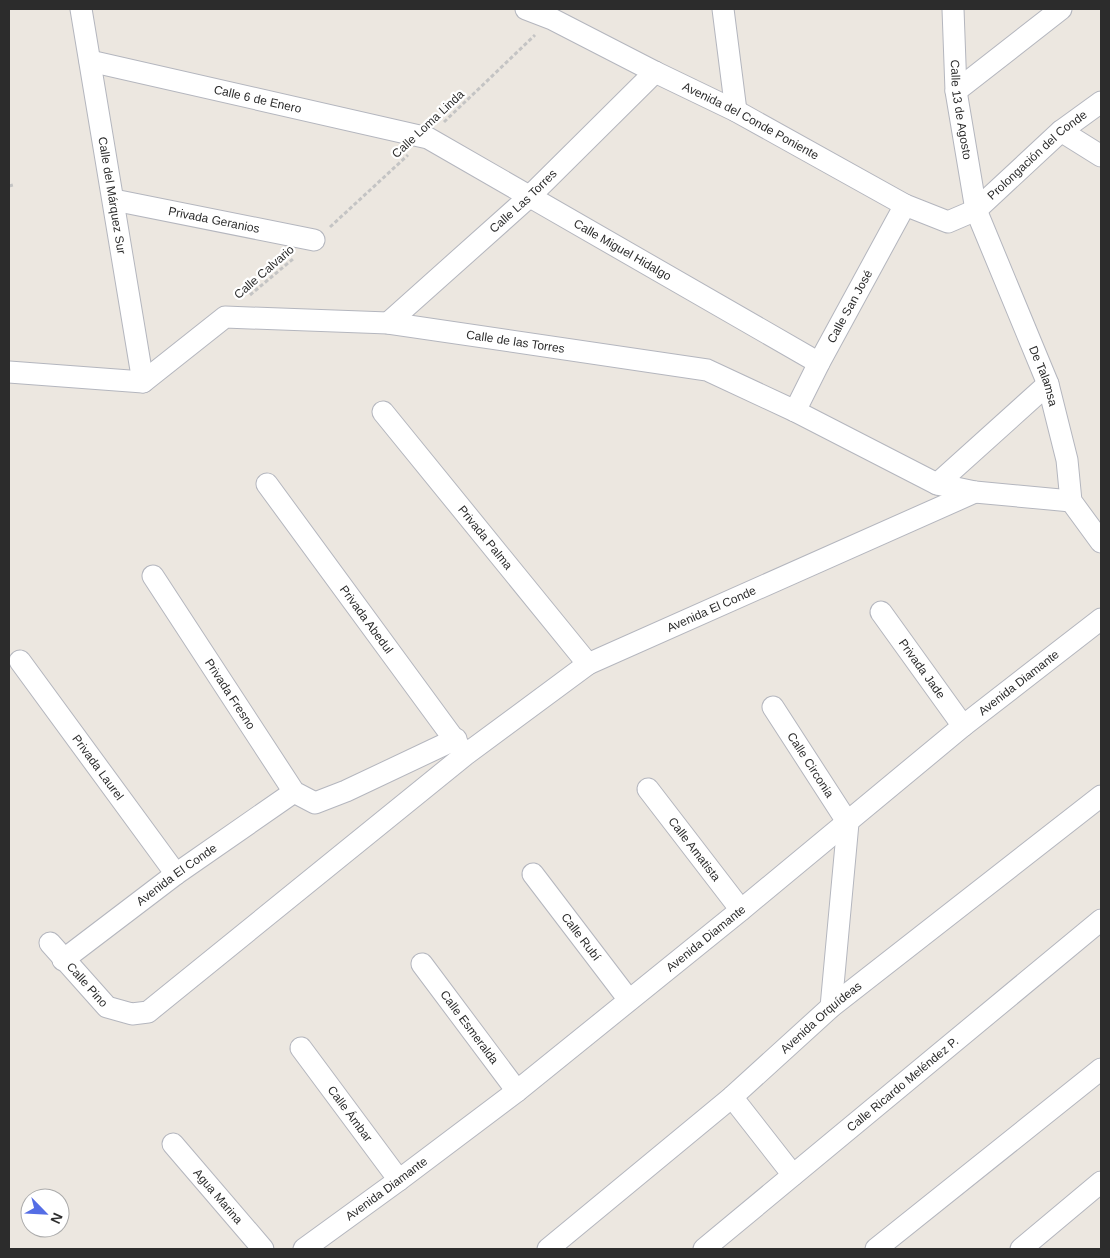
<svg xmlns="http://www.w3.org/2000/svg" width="1110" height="1258" font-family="Arial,sans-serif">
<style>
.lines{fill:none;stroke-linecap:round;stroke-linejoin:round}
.street-casing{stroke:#b4b6be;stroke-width:23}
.path{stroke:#c4c4c4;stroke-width:3;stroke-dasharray:4 2.5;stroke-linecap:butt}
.street{stroke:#fff;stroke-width:21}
.labels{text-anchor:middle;stroke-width:4.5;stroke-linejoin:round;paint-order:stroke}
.street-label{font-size:12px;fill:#2c2c2c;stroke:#fff}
</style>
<rect width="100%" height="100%" fill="#ece7e0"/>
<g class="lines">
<!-- street casing -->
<g class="street-casing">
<g id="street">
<path id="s1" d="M81,9L143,382"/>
<path id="s2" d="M526,9L552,19L655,72L736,111L905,205L948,222L976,210L1061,131L1101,102"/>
<path d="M723,9L736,111"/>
<path id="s3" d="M953,9L956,91L976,210L1048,384L1067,460L1071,501L1101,542"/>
<path id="s4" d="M90,61L428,138L819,363"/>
<path d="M956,91L1061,9"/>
<path d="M1061,131L1101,156"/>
<path id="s5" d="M114,200L314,240"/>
<path id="s6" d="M388,323L529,197L655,72"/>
<path id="s7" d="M9,372L143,382L225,317L388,323L707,370L795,411L937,484L975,492L1071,501"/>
<path id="s8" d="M795,411L819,363L905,205"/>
<path id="s9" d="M383,412L588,664"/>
<path id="s10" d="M267,484L462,750"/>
<path d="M937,484L1048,384"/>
<path id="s11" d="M153,576L294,792L315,803L346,791L456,739"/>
<path id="s12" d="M881,612L963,726"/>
<path id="s13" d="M20,661L176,874"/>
<path id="s14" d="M773,707L848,823L831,1007"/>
<path id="s15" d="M648,789L741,910"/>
<path id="s16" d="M533,874L629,1000"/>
<path id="s17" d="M50,943L107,1007L132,1014L148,1012L465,755L588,664L975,492"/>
<path id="s18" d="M63,960L176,874L294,792"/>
<path id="s19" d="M422,964L517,1091"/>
<path id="s20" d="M301,1048L399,1180"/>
<path d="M732,1097L793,1175"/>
<path id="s21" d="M173,1144L263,1249"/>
<path id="s22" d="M304,1249L399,1180L517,1091L741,910L963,726L1101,619"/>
<path id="s23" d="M548,1249L732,1097L831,1007L1101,796"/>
<path id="s24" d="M704,1249L1101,920"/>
<path d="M876,1249L1101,1069"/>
<path d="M1021,1249L1101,1182"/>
</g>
</g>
<!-- path -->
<path class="path" d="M444,122L535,35
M9,186L13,185
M330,227L408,155
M250,295L293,259"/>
<!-- street -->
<use href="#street" class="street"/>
</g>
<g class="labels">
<!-- street labels -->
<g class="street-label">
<text dy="4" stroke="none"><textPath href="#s4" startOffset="172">Calle 6 de Enero</textPath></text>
<text dy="4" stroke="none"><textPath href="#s3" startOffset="101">Calle 13 de Agosto</textPath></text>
<text dy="4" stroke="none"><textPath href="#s2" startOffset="251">Avenida del Conde Poniente</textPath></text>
<text transform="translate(428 124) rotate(-43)" y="4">Calle Loma Linda</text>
<text dy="4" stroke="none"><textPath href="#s2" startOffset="586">Prolongación del Conde</textPath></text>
<text dy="4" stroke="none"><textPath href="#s1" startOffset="189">Calle del Márquez Sur</textPath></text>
<text dy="4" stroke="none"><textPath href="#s6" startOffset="182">Calle Las Torres</textPath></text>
<text dy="4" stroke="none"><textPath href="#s5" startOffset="102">Privada Geranios</textPath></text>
<text dy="4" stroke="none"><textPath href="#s4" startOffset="571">Calle Miguel Hidalgo</textPath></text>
<text transform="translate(264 272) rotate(-41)" y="4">Calle Calvario</text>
<text dy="4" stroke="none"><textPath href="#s8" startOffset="118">Calle San José</textPath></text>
<text dy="4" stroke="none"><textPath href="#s7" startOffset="531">Calle de las Torres</textPath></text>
<text dy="4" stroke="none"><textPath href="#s3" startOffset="382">De Talamsa</textPath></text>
<text dy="4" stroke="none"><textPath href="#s9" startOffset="162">Privada Palma</textPath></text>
<text dy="4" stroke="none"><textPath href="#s17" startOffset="824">Avenida El Conde</textPath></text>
<text dy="4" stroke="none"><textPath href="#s10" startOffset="168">Privada Abedul</textPath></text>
<text dy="4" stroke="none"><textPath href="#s12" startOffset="70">Privada Jade</textPath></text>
<text dy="4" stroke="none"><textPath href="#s22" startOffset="912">Avenida Diamante</textPath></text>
<text dy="4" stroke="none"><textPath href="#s11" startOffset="141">Privada Fresno</textPath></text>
<text dy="4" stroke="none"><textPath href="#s14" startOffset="69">Calle Circonia</textPath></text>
<text dy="4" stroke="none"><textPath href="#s13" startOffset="132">Privada Laurel</textPath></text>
<text dy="4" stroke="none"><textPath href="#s15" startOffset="76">Calle Amatista</textPath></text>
<text dy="4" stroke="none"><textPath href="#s18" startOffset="142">Avenida El Conde</textPath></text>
<text dy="4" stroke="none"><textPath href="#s16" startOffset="79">Calle Rubí</textPath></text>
<text dy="4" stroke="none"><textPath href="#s22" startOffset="508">Avenida Diamante</textPath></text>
<text dy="4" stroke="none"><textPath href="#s17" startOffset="56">Calle Pino</textPath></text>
<text dy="4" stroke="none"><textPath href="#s23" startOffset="358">Avenida Orquídeas</textPath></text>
<text dy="4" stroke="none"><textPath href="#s19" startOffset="79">Calle Esmeralda</textPath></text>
<text dy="4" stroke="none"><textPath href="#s24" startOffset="258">Calle Ricardo Meléndez P.</textPath></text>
<text dy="4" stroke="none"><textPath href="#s20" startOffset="82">Calle Ámbar</textPath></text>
<text dy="4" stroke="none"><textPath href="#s22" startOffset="102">Avenida Diamante</textPath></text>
<text dy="4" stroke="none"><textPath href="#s21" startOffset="69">Agua Marina</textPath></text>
</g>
</g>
<!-- border -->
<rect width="1110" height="1258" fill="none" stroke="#2c2c2c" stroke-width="20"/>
<!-- north arrow -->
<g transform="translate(45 1213) rotate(114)"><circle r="24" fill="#ffffff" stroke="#ababab"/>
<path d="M0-4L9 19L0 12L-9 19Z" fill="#546de5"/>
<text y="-8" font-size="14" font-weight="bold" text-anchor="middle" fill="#2c2c2c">N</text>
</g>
</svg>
